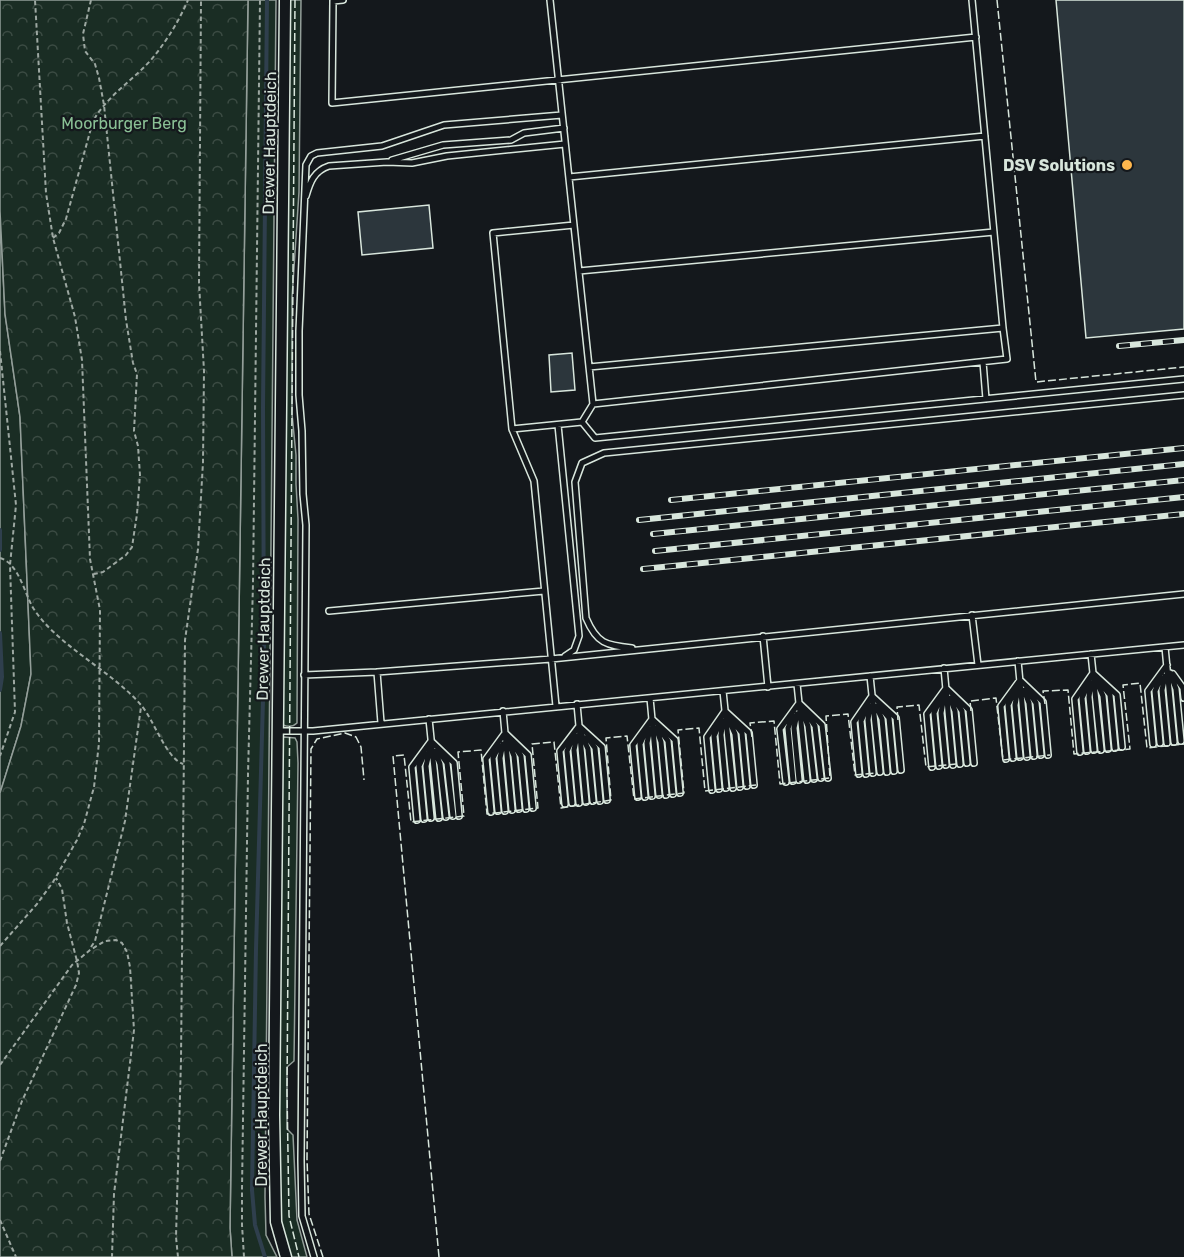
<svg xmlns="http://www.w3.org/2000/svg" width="1184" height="1257" font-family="Rubik,sans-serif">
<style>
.grass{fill:#1a2d24;stroke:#939e99;stroke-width:1.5}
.forest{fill:url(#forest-crowns);stroke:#939e99;stroke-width:1.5}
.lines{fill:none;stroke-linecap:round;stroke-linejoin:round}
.stream{stroke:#2f3f4d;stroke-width:4}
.building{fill:#2c363c;stroke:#d8e6dc;stroke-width:1.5}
.service-casing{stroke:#d8e6dc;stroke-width:8}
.minor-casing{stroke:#d8e6dc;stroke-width:13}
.path{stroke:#9da8a2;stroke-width:2;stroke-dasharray:4.5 3;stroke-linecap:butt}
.service{stroke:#14181c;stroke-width:5}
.minor{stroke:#14181c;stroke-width:10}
.rail-casing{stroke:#d8e6dc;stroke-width:6}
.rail{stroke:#14181c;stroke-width:4;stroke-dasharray:11;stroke-linecap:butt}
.fence{stroke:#d8e6dc;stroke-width:1.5;stroke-dasharray:8 3;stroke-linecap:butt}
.poi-dot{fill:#ffb74d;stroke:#14181c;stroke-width:2}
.labels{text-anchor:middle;stroke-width:4.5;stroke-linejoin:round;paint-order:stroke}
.park-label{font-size:16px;fill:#8ac095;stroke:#14181c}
.street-label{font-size:16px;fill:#d8e6dc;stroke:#14181c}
.poi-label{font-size:16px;font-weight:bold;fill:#d8e6dc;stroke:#14181c;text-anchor:end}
</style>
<defs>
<pattern id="forest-crowns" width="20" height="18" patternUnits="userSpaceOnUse" patternTransform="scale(1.5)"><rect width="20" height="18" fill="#1a2d24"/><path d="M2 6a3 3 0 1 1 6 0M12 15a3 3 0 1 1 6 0" fill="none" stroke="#3b4b43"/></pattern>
</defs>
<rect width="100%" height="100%" fill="#14181c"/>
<!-- grass -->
<path class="grass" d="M248,0H276L265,1197L266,1235L277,1257H232L230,1228Z
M288,0H301L299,192L292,298V414L296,455V484L298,519L297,723C293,727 288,727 283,725Z
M0,211L5,314L20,417L31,674L21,726L0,793Z
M284,737L295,738L297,742L298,763L294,1061L287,1067V1129L293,1135L297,1220L307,1257H291L283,1230L279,1207L281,738Z"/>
<!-- forest -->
<path class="forest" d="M0,0H248L230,1228L232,1257H0V793L21,726L31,674L20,417L5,314L0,211Z"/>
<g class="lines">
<!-- stream -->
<path class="stream" d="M0,530V550
M0,633L2,677L0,690
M265,1257L255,1225L252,1190L256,949L264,664L263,407L267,0"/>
</g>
<!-- building -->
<path class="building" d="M1056,0H1184V329L1086,338Z
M429,205L433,248L362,255L358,212Z
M572,353L575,390L551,392L549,355Z"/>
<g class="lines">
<!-- service casing -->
<g class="service-casing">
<path id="service" d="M343,0L333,1L332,103L976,37
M550,0L593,404L1007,359L1003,328
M392,160L443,145L511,140L524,133L564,128
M569,177L985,136
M306,196C310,182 314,171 329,166L387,162L412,163L447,156L565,144
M579,271L994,232
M983,362L986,399
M589,367L1003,328L972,0
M582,422L595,438L1184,379
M558,425L579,636L574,650L565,656
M512,429L582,422L593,404
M329,611L544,591
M972,615L978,665
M763,636L768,687
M1165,647L1174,742
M632,648C606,645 597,644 586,618L575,482L582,463L604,453L1184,395
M1091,654L1101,750
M1018,661L1027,757
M944,668L953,765
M377,672L381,723
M1093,673L1117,695L1122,747
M1170,673L1176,689L1181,741
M1173,674L1183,688L1184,698
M304,675L377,672L551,659L1184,594
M870,676L880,772
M1165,676L1162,690L1167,743
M1020,680L1043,702L1048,755
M1096,680L1103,696L1108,749
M1091,683L1089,697L1094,750
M797,684L807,780
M1101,684L1110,695L1115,748
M946,688L969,710L974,763
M1018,688L1015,705L1020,757
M1024,690L1029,703L1034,756
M723,691L733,788
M1028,691L1036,703L1041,755
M872,696L896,718L901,770
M944,696L941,713L946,765
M650,698L659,795
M950,698L955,711L960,764
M954,699L962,711L967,763
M799,703L822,725L828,778
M577,704L586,802
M556,706L534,481L512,429L493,233L574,225
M870,706L868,720L873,773
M876,706L882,719L887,772
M880,707L889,718L894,771
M802,710L808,726L814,779
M503,711L512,810
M725,711L749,733L754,785
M797,714L794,728L799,780
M807,714L815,726L821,778
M728,718L735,734L740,787
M429,719L439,818
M652,719L675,740L680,793
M723,721L721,735L726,788
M733,722L742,733L747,786
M579,726L602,747L607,800
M656,728L661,742L666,795
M650,729L647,743L652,796
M660,730L668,741L673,794
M278,731H313L1184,645
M505,733L528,755L533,808
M581,733L588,749L593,801
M577,736L574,750L579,803
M587,737L595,748L600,801
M431,741L454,763L459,816
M508,741L514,756L519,809
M1160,743L1155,691L1161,678
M503,744L500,758L505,811
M513,744L521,756L526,809
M1153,744L1148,691L1167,665
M430,749L426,766L431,818
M435,751L440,764L446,817
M1087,751L1082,698L1088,685
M439,752L447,763L453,816
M1080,752L1075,699L1093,673
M1013,758L1008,705L1014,693
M1006,759L1001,706L1020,680
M939,766L934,713L940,700
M932,767L927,714L946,688
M859,774L854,722L872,696
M866,774L861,721L867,708
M793,781L788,728L793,716
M786,782L780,729L799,703
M719,789L714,736L720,723
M712,790L707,737L725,711
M638,797L633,745L652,719
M645,797L640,744L646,731
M572,803L567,751L573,738
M565,804L560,751L579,726
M498,811L493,758L499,746
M491,812L486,759L505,733
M424,819L419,766L425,753
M417,820L412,767L431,741
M314,1257L302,1216L301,1160L306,525L303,494L302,431L299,395V331L306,165L311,156L317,153L382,146L444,125L562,115"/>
</g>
<!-- minor casing -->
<g class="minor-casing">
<path id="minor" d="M285,0L274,1115L276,1222L286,1257"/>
</g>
<!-- path -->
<path class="path" d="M91,0L83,34L85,51L95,64L99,78L104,105L126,320L133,363L137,374L134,431L138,446L140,475L137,514L132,547L126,555L103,572L94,574
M53,238L59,233L66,219L93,121C107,96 132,81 151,60C166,42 179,21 188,0
M0,351L16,505L10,565L15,712L0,756
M0,558C18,563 24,591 32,606C54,644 111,670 141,705C154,720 166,758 183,764
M0,946L37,904L53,882L77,840L84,824L94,787L99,743L100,610L90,559L82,360L75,317L53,238L46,193L35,0
M91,947L95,941L125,821L141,707
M0,1065L72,965L90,950L105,941L116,940L122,943L127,952L130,967L134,1030L114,1194L112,1257
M0,1161L22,1101L76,985L79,973L77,961L67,923L62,889L56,878
M0,1220L16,1257
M178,1257L176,1237L181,1060L185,640L198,549L203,462L204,371L199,283L201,0
M244,1257L242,1225V1189L248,774L253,583L260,0"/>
<!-- service -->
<use href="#service" class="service"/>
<!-- minor -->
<use href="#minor" class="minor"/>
<!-- rail casing -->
<g class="rail-casing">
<path id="rail" d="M1119,346L1184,340
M671,500L1184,448
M639,520L1184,464
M653,534L1184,480
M655,551L1184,497
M643,569L1184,514"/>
</g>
<!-- rail -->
<use href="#rail" class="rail"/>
<!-- fence -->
<path class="fence" d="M295,0L287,1091L289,1216L299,1257
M997,0L1036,382L1184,367
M1045,704L1043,691L1068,690L1074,754L1130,749L1123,685L1140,683L1147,748L1184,744
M971,711L970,701L996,698L1003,760L1050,755
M898,720L897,707L919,705L926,767L956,764
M752,737L750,723L774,721L780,784L830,778L826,716L848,714L855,775L875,773
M323,1257L309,1214L307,1159L311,749L317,739L345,733L356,737L361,747L364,780
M439,1257L393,756L404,755L411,822L464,816L458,752L481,750L487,814L538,808L532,744L554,742L561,808L611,800L606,738L627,736L634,799L684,793L678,730L699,728L705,791L756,785"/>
</g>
<!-- markers -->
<circle class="poi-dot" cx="1127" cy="165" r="6"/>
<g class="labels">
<!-- park labels -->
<g class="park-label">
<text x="124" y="129">Moorburger Berg</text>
</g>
<!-- street labels -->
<g class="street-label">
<text transform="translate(269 143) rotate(-89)" y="6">Drewer Hauptdeich</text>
<text transform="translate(263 629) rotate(-89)" y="6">Drewer Hauptdeich</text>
<text transform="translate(261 1115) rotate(-90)" y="6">Drewer Hauptdeich</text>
</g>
<!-- poi labels -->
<g class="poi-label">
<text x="1115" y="171">DSV Solutions</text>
</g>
</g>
</svg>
